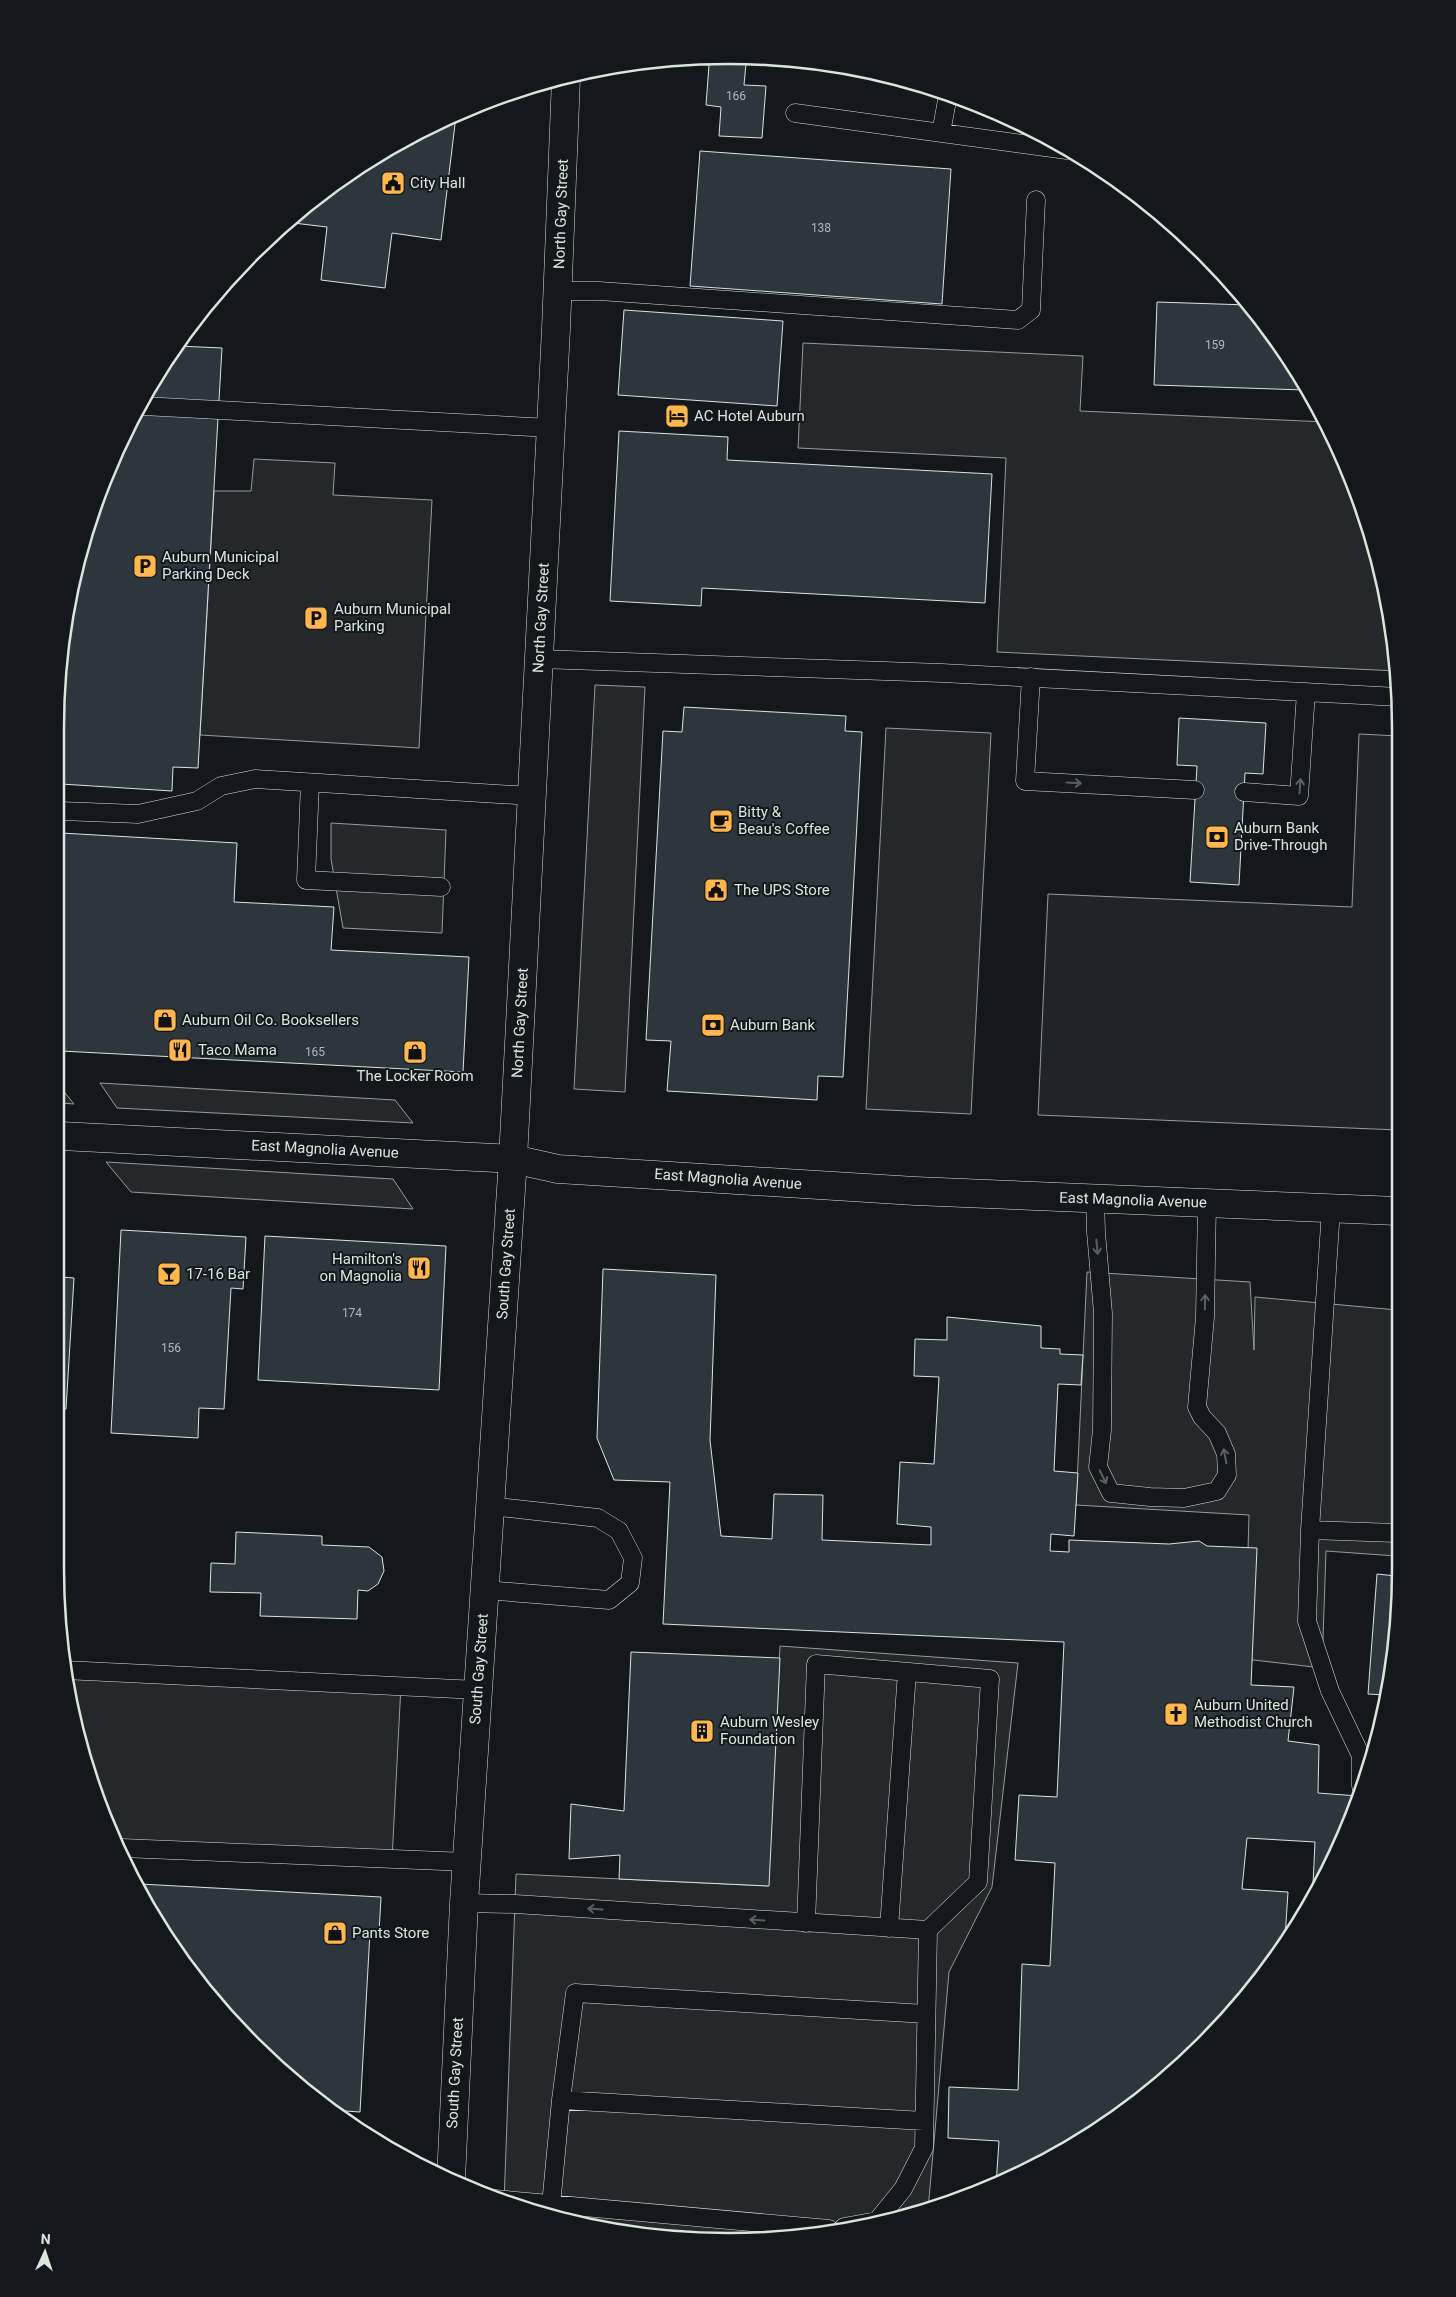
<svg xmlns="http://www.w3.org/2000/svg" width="1456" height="2297" font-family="Roboto,sans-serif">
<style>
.green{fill:#202428;stroke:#939e99}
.parking{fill:#24282b;stroke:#939e99}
.building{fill:#2c363c;stroke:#d8e6dc}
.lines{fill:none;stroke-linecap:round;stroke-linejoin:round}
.service-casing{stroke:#d8e6dc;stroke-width:19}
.minor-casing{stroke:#d8e6dc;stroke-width:29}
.tertiary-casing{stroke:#d8e6dc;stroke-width:29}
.service{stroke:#14181c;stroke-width:18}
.minor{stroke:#14181c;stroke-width:28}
.tertiary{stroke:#14181c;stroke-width:28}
.oneway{stroke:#59605f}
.labels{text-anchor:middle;stroke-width:4;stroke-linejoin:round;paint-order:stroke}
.number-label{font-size:12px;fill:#adbab4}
.poi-label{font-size:15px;fill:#d8e6dc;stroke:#14181c;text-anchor:start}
.street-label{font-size:15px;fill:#d8e6dc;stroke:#14181c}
.rim{fill:none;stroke:#d8e6dc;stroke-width:2.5}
</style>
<rect width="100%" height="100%" fill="#14181c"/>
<!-- green -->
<path class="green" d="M1359,734L1399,736L1398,1130L1038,1115L1048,894L1352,907Z"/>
<!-- parking -->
<path class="parking" d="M803,343L1083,356L1080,411L1326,422L1331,430L1378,554L1397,671L997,652L1006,458L798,448Z
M254,459L335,463L333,495L432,500L419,748L200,735L214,491H251Z
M595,685L645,687L625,1092L574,1089Z
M886,728L991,733L971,1114L866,1109Z
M331,823L446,830L442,933L343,928L331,859Z
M100,1083L395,1100L413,1123L117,1108Z
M61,1088L74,1104L61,1103Z
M106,1162L393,1179L413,1209L131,1192Z
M1087,1272L1250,1282L1254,1350L1255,1297L1397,1310L1396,1556L1326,1551L1322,1668L1245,1659L1249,1515L1076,1505Z
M780,1646L1018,1663L992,1887L949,1972L928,2210L902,2219L728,2242L597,2229L504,2203L516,1874L768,1886Z
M63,1668L401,1685L392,1860L122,1848L91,1785Z"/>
<!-- building -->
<path class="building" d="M772,56L872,73L746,64L744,85L766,86L762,138L719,136L721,107L706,105L709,65L698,64L699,59Z
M456,116L441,240L392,233L385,288L321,280L327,227L285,222L392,145Z
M700,151L951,169L942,304L690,286Z
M278,229L277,238L270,237Z
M1157,302L1248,305L1304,390L1154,385Z
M624,310L783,321L777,406L618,395Z
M178,346L222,348L198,768L173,767L172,791L61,784V640L106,470Z
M619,431L728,437L727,460L992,474L985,603L702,588L701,606L610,601Z
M684,707L846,716L845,731L862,732L843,1077L818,1076L817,1100L667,1091L671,1041L646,1040L663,731L682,732Z
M1179,718L1266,723L1263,774L1245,773L1239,885L1190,882L1197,766L1177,765Z
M61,833L237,843L234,902L334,907L331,950L469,957L463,1072L61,1051Z
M121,1230L246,1237L243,1289L231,1288L224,1409L199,1408L198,1438L111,1433Z
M265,1236L446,1246L439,1390L258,1380Z
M603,1269L716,1275L710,1440L721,1536L772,1539L774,1494L823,1495L822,1540L931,1545V1527L897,1524L900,1462L934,1464L939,1377L914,1376L915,1339L947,1340V1317L1041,1326V1348L1060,1349V1354L1083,1355L1081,1385L1058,1384L1054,1471L1078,1473L1074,1536L1051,1534L1050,1551L1069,1552V1540L1169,1544L1199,1541L1207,1546L1257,1548L1251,1685L1294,1687L1288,1741L1319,1745L1318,1793L1358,1796L1350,1827L1316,1884H1313L1315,1842L1247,1838L1242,1889L1288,1892L1285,1938L1262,1979L1172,2075L1102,2129L996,2185L999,2141L948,2138L949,2087L1018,2090L1022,1964L1050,1966L1055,1863L1015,1860L1019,1795L1057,1797L1064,1642L663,1624L670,1482L614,1480L597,1438Z
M61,1277L74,1278L66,1409H61Z
M236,1532L322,1536V1545L369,1547L382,1557L384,1571L378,1584L368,1591L358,1590L357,1619L260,1616L261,1593L210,1592L211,1563L235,1564Z
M1377,1574L1396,1576L1395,1657L1385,1695L1368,1694Z
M631,1652L780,1658L769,1886L619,1879L620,1855L569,1859L571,1804L624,1811Z
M140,1884L381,1897L379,1933L370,1932L360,2112L330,2110L252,2045L169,1943Z"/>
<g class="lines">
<!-- service casing -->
<g class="service-casing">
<path id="service" d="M795,113L1067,150
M941,133L948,95
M558,291H599L1018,320L1031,310L1036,200
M143,406L551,428
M539,659L942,673L1399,697
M1031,677L1025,781L1195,790
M310,783L306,880L441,887
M1244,792L1299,796L1306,692
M61,811L138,814L197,801L221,786L255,779L532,796
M1095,1198L1096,1232L1103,1313L1102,1430L1098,1467L1111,1493L1150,1497L1184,1498L1217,1491L1227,1475L1226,1454L1217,1433L1202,1417L1197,1407L1205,1317L1207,1203
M1331,1209L1310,1530L1307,1621L1330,1691L1361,1756V1786
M1310,1530L1396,1533
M485,1590L609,1600L630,1583L633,1558L619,1531L598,1518L490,1506
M64,1670L478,1690
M122,1848L467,1862
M464,1903L515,1904L928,1930L924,2148L903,2189L877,2221L844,2227
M806,1923L816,1664L990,1679L978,1882L928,1930
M889,1928L907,1672
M561,2100L575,1993L926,2014
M495,2199L829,2229
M551,2205L561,2100L924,2121"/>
</g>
<!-- minor casing -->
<g class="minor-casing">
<path id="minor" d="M61,1136L513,1159L558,1169L915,1191L1397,1211"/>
</g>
<!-- tertiary casing -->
<g class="tertiary-casing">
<path id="tertiary" d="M451,2179L464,1903L513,1159L556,329L566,78"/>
</g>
<!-- service -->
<use href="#service" class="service"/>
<!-- minor -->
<use href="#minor" class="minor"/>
<!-- tertiary -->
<use href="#tertiary" class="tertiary"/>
</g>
<!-- one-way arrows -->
<defs><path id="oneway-shaft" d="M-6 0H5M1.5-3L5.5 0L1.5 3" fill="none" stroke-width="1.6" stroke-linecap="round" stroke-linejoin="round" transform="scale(1.25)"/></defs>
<g class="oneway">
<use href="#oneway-shaft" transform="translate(1074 783) rotate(3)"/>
<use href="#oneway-shaft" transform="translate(1300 786) rotate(-86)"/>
<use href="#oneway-shaft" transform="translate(1097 1247) rotate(85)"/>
<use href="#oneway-shaft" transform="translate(1205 1302) rotate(-89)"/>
<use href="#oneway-shaft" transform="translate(1225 1456) rotate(-101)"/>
<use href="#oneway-shaft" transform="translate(1103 1477) rotate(64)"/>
<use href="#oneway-shaft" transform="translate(595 1909) rotate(-176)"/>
<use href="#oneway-shaft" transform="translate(757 1920) rotate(-176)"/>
</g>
<!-- icons -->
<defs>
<g id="civic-square" transform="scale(1.25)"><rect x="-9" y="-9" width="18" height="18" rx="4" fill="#ffb74d" stroke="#14181c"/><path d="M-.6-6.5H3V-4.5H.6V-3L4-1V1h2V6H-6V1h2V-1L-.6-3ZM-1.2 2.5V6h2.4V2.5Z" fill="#111"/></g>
<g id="hotel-square" transform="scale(1.25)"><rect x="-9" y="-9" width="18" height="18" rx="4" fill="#ffb74d" stroke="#14181c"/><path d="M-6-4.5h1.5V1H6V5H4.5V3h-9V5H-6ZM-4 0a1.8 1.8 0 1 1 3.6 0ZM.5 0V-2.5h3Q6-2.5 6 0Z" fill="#111"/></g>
<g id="parking-square" transform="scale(1.25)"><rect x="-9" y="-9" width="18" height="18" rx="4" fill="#ffb74d" stroke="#14181c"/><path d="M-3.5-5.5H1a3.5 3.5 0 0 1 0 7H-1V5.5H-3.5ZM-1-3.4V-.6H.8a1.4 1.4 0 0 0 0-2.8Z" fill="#111"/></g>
<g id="cafe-square" transform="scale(1.25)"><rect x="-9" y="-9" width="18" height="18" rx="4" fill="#ffb74d" stroke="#14181c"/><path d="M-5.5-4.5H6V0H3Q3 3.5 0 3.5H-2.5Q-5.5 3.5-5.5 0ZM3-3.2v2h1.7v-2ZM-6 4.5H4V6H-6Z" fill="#111"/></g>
<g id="bank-square" transform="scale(1.25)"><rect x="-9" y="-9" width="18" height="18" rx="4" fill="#ffb74d" stroke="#14181c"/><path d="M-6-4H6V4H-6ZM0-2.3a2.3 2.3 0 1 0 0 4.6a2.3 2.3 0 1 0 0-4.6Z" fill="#111"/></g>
<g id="shop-square" transform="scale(1.25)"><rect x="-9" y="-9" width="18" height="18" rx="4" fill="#ffb74d" stroke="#14181c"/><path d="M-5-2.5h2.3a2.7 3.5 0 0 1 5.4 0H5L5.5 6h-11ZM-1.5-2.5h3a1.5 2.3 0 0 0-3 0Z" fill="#111"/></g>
<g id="restaurant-square" transform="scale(1.25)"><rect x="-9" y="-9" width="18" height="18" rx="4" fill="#ffb74d" stroke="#14181c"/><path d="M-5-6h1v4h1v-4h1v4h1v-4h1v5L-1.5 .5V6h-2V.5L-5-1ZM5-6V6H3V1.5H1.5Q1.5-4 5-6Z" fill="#111"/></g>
<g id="bar-square" transform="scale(1.25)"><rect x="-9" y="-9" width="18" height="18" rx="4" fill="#ffb74d" stroke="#14181c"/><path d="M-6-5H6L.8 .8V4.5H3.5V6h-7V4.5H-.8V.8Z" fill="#111"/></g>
<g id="church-square" transform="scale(1.25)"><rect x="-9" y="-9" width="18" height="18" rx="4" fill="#ffb74d" stroke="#14181c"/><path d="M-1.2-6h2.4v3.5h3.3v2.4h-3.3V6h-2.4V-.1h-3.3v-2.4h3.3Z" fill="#111"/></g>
<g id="building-square" transform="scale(1.25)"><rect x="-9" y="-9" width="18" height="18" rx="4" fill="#ffb74d" stroke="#14181c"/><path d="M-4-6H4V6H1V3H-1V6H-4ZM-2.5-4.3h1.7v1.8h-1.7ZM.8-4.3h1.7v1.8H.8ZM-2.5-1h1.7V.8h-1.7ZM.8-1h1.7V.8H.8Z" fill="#111"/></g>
</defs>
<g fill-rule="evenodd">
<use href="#civic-square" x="393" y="183"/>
<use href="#hotel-square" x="677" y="416"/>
<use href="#parking-square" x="145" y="566"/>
<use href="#parking-square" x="316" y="618"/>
<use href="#cafe-square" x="721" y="821"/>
<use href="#bank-square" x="1217" y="837"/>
<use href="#civic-square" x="716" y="890"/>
<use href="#shop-square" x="165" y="1020"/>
<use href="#bank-square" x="713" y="1025"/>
<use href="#restaurant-square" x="180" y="1050"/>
<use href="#shop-square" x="415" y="1052"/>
<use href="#restaurant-square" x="419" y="1268"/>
<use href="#bar-square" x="169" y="1274"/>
<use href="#church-square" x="1176" y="1714"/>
<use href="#building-square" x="702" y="1731"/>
<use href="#shop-square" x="335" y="1933"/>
</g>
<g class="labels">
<!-- number labels -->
<g class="number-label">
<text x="736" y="100">166</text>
<text x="821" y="232">138</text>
<text x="1215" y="349">159</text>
<text x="315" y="1056">165</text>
<text x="352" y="1317">174</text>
<text x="171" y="1352">156</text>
</g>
<!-- poi labels -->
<g class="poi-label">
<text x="410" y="188">City Hall</text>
<text x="694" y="421">AC Hotel Auburn</text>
<text x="162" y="562">Auburn Municipal<tspan x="162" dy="17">Parking Deck</tspan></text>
<text x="334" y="614">Auburn Municipal<tspan x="334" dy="17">Parking</tspan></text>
<text x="738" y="817">Bitty &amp;<tspan x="738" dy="17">Beau's Coffee</tspan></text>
<text x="1234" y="833">Auburn Bank<tspan x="1234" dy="17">Drive-Through</tspan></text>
<text x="734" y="895">The UPS Store</text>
<text x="182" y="1025">Auburn Oil Co. Booksellers</text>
<text x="730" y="1030">Auburn Bank</text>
<text x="198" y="1055">Taco Mama</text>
<text x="415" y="1081" text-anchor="middle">The Locker Room</text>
<text x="402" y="1264" text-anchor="end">Hamilton's<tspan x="402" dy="17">on Magnolia</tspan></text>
<text x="186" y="1279">17-16 Bar</text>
<text x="1194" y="1710">Auburn United<tspan x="1194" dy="17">Methodist Church</tspan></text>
<text x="720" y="1727">Auburn Wesley<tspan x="720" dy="17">Foundation</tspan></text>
<text x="352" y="1938">Pants Store</text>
</g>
<!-- street labels -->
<g class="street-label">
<text transform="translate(561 214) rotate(-88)" y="5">North Gay Street</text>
<text transform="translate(541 618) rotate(-87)" y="5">North Gay Street</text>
<text transform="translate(520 1023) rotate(-87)" y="5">North Gay Street</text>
<text transform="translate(325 1149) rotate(3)" y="5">East Magnolia Avenue</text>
<text transform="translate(728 1179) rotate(4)" y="5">East Magnolia Avenue</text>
<text transform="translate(1133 1200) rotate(2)" y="5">East Magnolia Avenue</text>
<text transform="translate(506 1264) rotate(-86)" y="5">South Gay Street</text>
<text transform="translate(479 1669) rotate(-86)" y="5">South Gay Street</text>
<text transform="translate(455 2073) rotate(-87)" y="5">South Gay Street</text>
</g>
</g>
<!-- crop -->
<path d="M0 0H1456V2297H0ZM728 64H728A664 664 0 0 1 1392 728V1569A664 664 0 0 1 728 2233H728A664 664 0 0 1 64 1569V728A664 664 0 0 1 728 64Z" fill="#14181c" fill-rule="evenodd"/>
<path class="rim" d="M728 64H728A664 664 0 0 1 1392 728V1569A664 664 0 0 1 728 2233H728A664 664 0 0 1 64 1569V728A664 664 0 0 1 728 64Z"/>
<!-- north arrow -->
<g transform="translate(45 2252) rotate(3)" stroke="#14181c" stroke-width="4" paint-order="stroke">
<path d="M0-4L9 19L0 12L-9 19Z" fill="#d8e6dc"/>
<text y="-8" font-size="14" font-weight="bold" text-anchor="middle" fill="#d8e6dc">N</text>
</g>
</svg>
